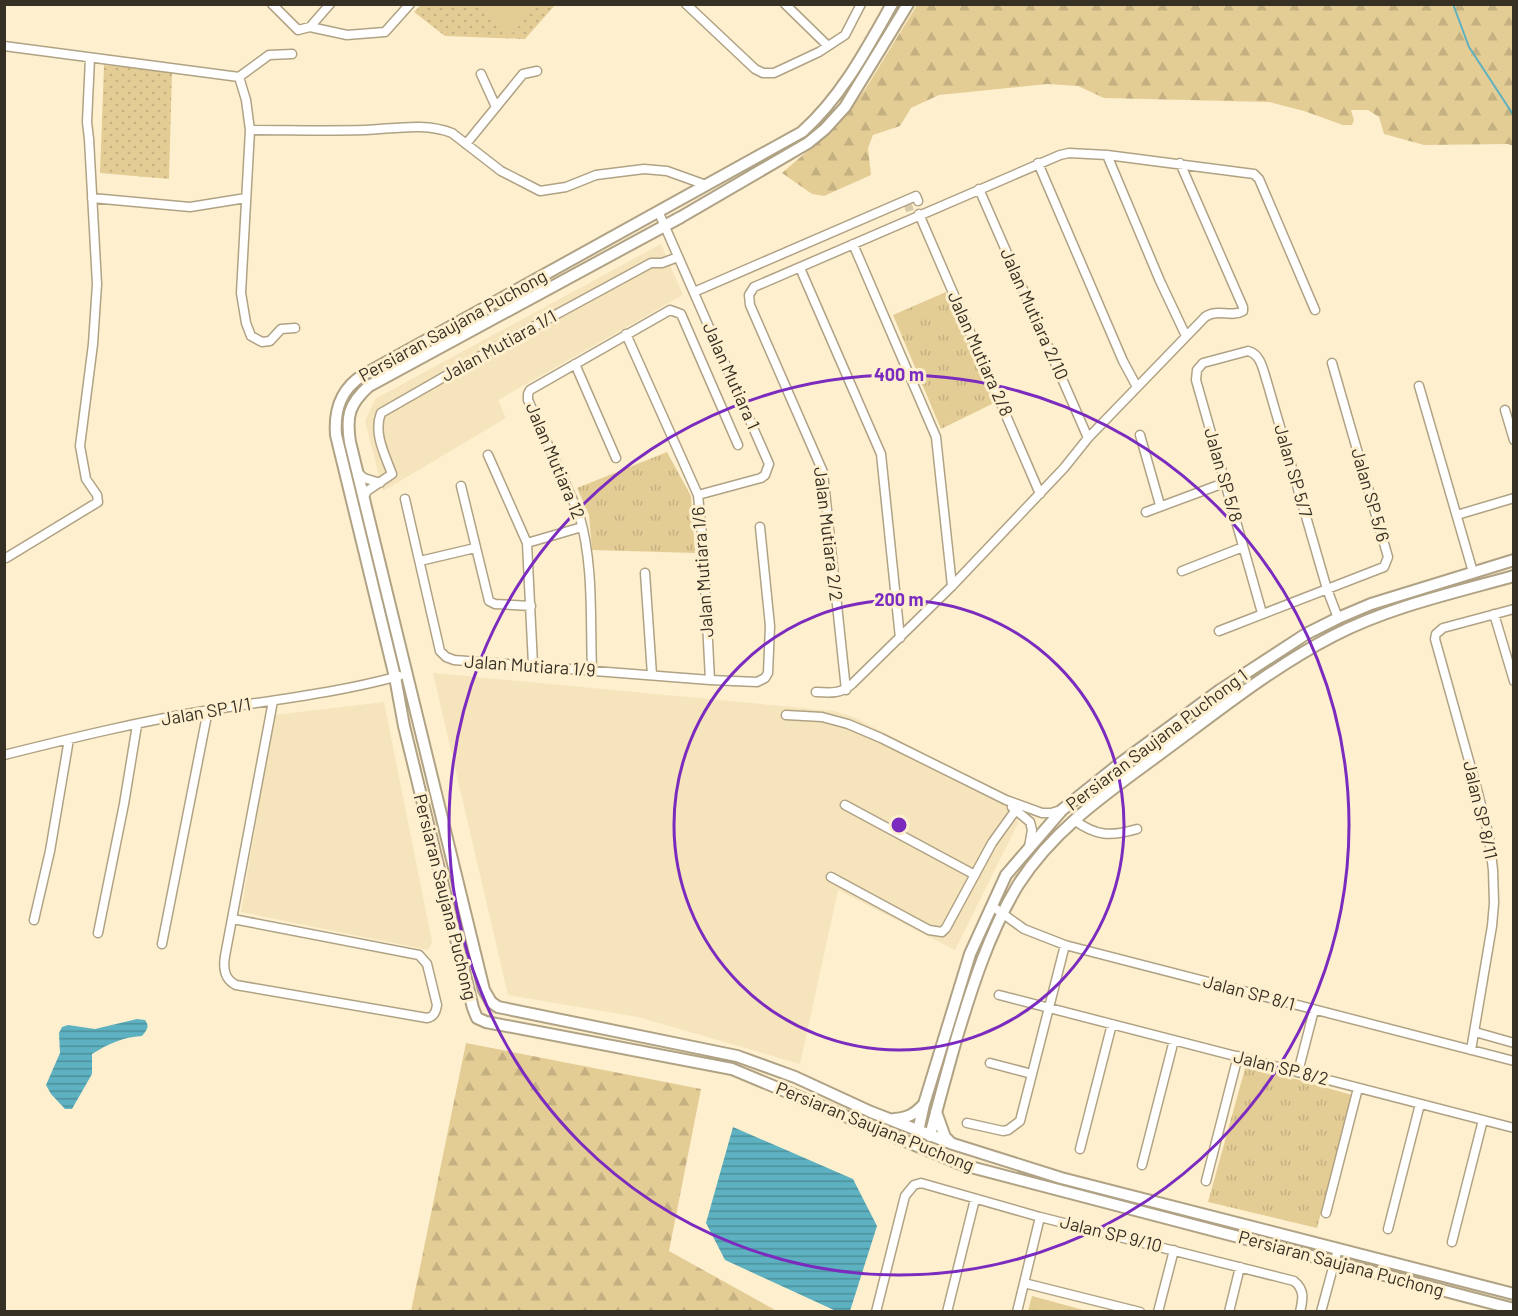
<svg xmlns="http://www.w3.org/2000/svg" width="1518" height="1316" font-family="Barlow,sans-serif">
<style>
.built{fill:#f5e4bc}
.grass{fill:url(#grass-dots)}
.forest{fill:url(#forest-firs)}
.park{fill:url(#park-tufts)}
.pitch{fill:#e4cc95}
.water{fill:url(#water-rules)}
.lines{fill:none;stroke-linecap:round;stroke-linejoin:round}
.stream{stroke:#5eb1c0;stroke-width:2}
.minor-tunnel{stroke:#d6caad;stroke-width:8;stroke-dasharray:8 4;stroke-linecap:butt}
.minor-casing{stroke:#b0a284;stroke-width:11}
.tertiary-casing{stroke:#b0a284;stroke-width:14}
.minor{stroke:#fff;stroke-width:8}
.tertiary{stroke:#fff;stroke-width:10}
.ring{fill:none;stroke:#7b2cbf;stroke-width:3}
.labels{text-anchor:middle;stroke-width:6;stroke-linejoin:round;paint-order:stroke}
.street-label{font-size:18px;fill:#363024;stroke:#fef0cf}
.centre{fill:#7b2cbf;stroke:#fef0cf;stroke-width:3}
.ring-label{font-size:18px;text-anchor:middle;font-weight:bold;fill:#7b2cbf;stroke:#fef0cf;stroke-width:6;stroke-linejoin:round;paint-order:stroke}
</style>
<defs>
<pattern id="grass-dots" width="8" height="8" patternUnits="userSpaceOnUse" patternTransform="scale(1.5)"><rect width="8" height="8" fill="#e4cc95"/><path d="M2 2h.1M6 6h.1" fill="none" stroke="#c4b080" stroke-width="1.8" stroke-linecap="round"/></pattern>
<pattern id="forest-firs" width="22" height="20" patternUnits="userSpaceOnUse" patternTransform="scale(1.5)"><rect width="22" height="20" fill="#e4cc95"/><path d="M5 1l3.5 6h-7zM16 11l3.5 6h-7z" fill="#c4b080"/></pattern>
<pattern id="park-tufts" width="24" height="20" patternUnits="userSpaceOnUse" patternTransform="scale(1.5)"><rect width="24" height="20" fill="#e4cc95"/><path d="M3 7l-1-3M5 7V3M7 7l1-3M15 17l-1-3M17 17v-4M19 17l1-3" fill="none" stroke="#c4b080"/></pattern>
<pattern id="water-rules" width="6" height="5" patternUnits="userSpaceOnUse" patternTransform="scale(1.5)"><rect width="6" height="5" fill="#5eb1c0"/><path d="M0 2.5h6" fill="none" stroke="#4e909c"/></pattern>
</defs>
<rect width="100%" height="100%" fill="#fef0cf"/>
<!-- built -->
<path class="built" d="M661,244L683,295L498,400L506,418L383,491L365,421L375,399Z
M433,673L834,711L853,717L1010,796L1018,823L955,950L838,890L800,1064L638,1017L508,995Z
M384,702L432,942L428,950L241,912L274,715Z"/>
<!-- grass -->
<path class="grass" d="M421,5H555L525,39L445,36L414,12Z
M104,65L172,72L169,179L100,173Z"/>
<!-- forest -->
<path class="forest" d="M917,5H1513V146L1508,144L1424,145L1384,134L1379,117L1368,110H1351L1354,120L1352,125H1343L1304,111L1269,102L1104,98L1078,86L1047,84L939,95L911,108L900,126L873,135L868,148L871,175L824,196L812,194L782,173L839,124L866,88Z
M466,1043L701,1089L669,1251L777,1311H411Z"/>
<!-- park -->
<path class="park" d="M946,292L996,402L941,429L893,315Z
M667,452L691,496L695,553L592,550L589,515L577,488Z
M1246,1065L1352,1095L1317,1228L1208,1202Z
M1032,1296L1087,1311H1028Z"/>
<!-- pitch -->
<path class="pitch" d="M475,5H538L510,36Z"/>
<!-- water -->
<path class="water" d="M137,1019L145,1020C150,1027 147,1030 142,1036C123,1037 108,1044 92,1054V1074L72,1109H65L51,1094L46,1085L60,1053L59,1033L62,1027L68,1025L95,1029Z
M733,1127L853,1179L877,1226L850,1311H836L725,1260L706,1223Z"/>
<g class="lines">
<!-- stream -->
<path class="stream" d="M1453,4L1469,47L1514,116"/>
<!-- minor-tunnel -->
<path class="minor-tunnel" d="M908,205L910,211"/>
<!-- minor casing -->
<g class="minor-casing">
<path id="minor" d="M272,4L298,30L310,27L347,35L385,32L410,4
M686,4L755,69L763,73H774L819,52L845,35L861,4
M785,4L828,46
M310,27L330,4
M4,46L239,77L246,100L250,130C288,130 327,131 365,130C393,129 425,122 452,133L501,171L540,191L566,187L596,175L644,169L667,171L706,185
M481,74L496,107
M239,77L269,55L292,54
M250,130L241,293L246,323L251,336L262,342L270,341L281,329L295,328
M466,144L523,74L537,71
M1107,155L1160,281L1186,336
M1038,163L1123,361L1137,387
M979,189L1088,438
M92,198L190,207L246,198
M659,213L769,464L765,475L761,478L698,495
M919,214L1040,494
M853,244L936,437L952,586
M800,268L881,454L900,638
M694,292L916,196L918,201
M626,334L698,495L703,545L710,680
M575,364L616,458
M1419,386L1473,572
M1505,410L1514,440
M1140,435L1160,505
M488,455L527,543L533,665
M358,473L364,478L380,483
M461,486L489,601L495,604L531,606
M364,497L367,491L392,474C385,455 373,433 381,413L498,346L651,263H662L678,257
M405,499L440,651L446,657L454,660L710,680L757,682L765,678L768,673L770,626L760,527
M1146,512L1224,483
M1457,515L1514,498
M527,543L582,527
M6,558L98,502L97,495L86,479L80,446L93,344L97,284L89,139L87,122L90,58
M420,561L475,548
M1182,571L1243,547
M645,573L652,675
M1262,613L1196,380L1197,370L1203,363L1248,351C1261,354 1263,370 1267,382L1327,589L1338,618
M1494,614L1514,681
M1219,631L1384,567L1388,557L1332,363
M592,670C590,619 594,564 579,514L528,400V394L530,390L670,310L681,314L738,445
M846,690L823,472L750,305L749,295L754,287L1060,155L1069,153L1107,155L1254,174L1259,179L1315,310
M816,692C830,693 841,694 852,684L952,586L1064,468L1088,438L1205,317C1217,308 1231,318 1243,311V307L1180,163
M786,715L822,717L848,724L881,738L1006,800L1042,813H1051L1061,810
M4,755C72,738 141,721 210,710C273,700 337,693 399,676
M845,805L975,875
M1012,807L1030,822L1032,830L1029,847
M1074,820C1096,836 1110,837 1137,829
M831,877L929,930L942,932L946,928L992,843L1015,811
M992,906L1024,929L1065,945L1514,1061
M233,919L419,955L427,964L437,1005C436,1012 434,1017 427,1018L236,985C224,979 223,968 225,956L273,701
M34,920L50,851L69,739
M98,933L124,804L137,725
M162,944L208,710
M999,995L1514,1128
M1475,1032L1514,1043
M1471,1050L1492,926L1494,903L1493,870L1489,837L1478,793L1435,639L1436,634L1443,628L1514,609
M990,1063L1032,1074
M1298,1072L1314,1010
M967,1123L1003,1131L1008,1130L1020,1121L1065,945
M1080,1149L1112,1024
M1142,1165L1174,1040
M1206,1181L1238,1056
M1326,1213L1358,1088
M1388,1229L1420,1104
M1452,1242L1483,1120
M1024,1283L1140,1312
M876,1312L905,1196L914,1185L921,1183L1040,1217L1294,1281C1305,1290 1303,1299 1300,1312
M947,1312L975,1199
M1017,1312L1040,1217
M1158,1312L1174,1250
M1229,1312L1240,1267
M1321,1312L1338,1249"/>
</g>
<!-- tertiary casing -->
<g class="tertiary-casing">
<path id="tertiary" d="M892,4C866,50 842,96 802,132L363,375C341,389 334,409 336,435L395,677L404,726L473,1008L477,1018L486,1022L732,1069L963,1165L1514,1309
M908,4L845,107L825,129L808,143L681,217L369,386C349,404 346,416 350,442L484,990L491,1002L498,1007L737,1056L795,1077L871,1112L953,1144L1061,1178L1514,1294
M936,1112L945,1137L951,1143
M894,1119C908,1118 915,1114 924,1104
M917,1136L924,1104L970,954L1006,875L1062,810L1118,765L1220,690L1306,634L1338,618L1371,604L1514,560
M930,1136C938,1104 947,1072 956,1040C972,987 989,933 1018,885C1056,825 1116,787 1172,745C1223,707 1275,666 1333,636C1389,607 1453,593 1514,576"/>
</g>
<!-- minor -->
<use href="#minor" class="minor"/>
<!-- tertiary -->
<use href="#tertiary" class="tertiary"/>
</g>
<!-- distance rings -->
<g class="ring">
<circle cx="899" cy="825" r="225"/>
<circle cx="899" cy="825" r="450"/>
</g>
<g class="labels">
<!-- street labels -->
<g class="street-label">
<text transform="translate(1034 314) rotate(66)" y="6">Jalan Mutiara 2/10</text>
<text transform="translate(453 326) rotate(-29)" y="6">Persiaran Saujana Puchong</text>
<text transform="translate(499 346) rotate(-29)" y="6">Jalan Mutiara 1/1</text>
<text transform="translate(980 354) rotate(66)" y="6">Jalan Mutiara 2/8</text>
<text transform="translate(731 376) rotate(66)" y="6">Jalan Mutiara 1</text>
<text transform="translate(555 461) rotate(67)" y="6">Jalan Mutiara 12</text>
<text transform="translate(1293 471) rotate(74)" y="6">Jalan SP 5/7</text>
<text transform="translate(1223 475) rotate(74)" y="6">Jalan SP 5/8</text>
<text transform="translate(1370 495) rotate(74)" y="6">Jalan SP 5/6</text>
<text transform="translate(828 534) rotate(83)" y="6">Jalan Mutiara 2/2</text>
<text transform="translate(703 572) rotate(-94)" y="6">Jalan Mutiara 1/6</text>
<text transform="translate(530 666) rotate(4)" y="6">Jalan Mutiara 1/9</text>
<text transform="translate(206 712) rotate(-10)" y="6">Jalan SP 1/1</text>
<text transform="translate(1157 740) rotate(-37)" y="6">Persiaran Saujana Puchong 1</text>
<text transform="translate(1480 810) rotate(77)" y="6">Jalan SP 8/11</text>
<text transform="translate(445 897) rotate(76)" y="6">Persiaran Saujana Puchong</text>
<text transform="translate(1249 993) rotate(15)" y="6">Jalan SP 8/1</text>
<text transform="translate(1281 1068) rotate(14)" y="6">Jalan SP 8/2</text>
<text transform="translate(875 1127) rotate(22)" y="6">Persiaran Saujana Puchong</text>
<text transform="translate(1111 1234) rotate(14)" y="6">Jalan SP 9/10</text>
<text transform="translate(1341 1264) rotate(15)" y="6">Persiaran Saujana Puchong</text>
</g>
</g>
<circle cx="899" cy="825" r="9" class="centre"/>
<g class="ring-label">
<text x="899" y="381">400 m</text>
<text x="899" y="606">200 m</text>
</g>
<!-- border -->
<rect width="1518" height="1316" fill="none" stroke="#363024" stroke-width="12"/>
</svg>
